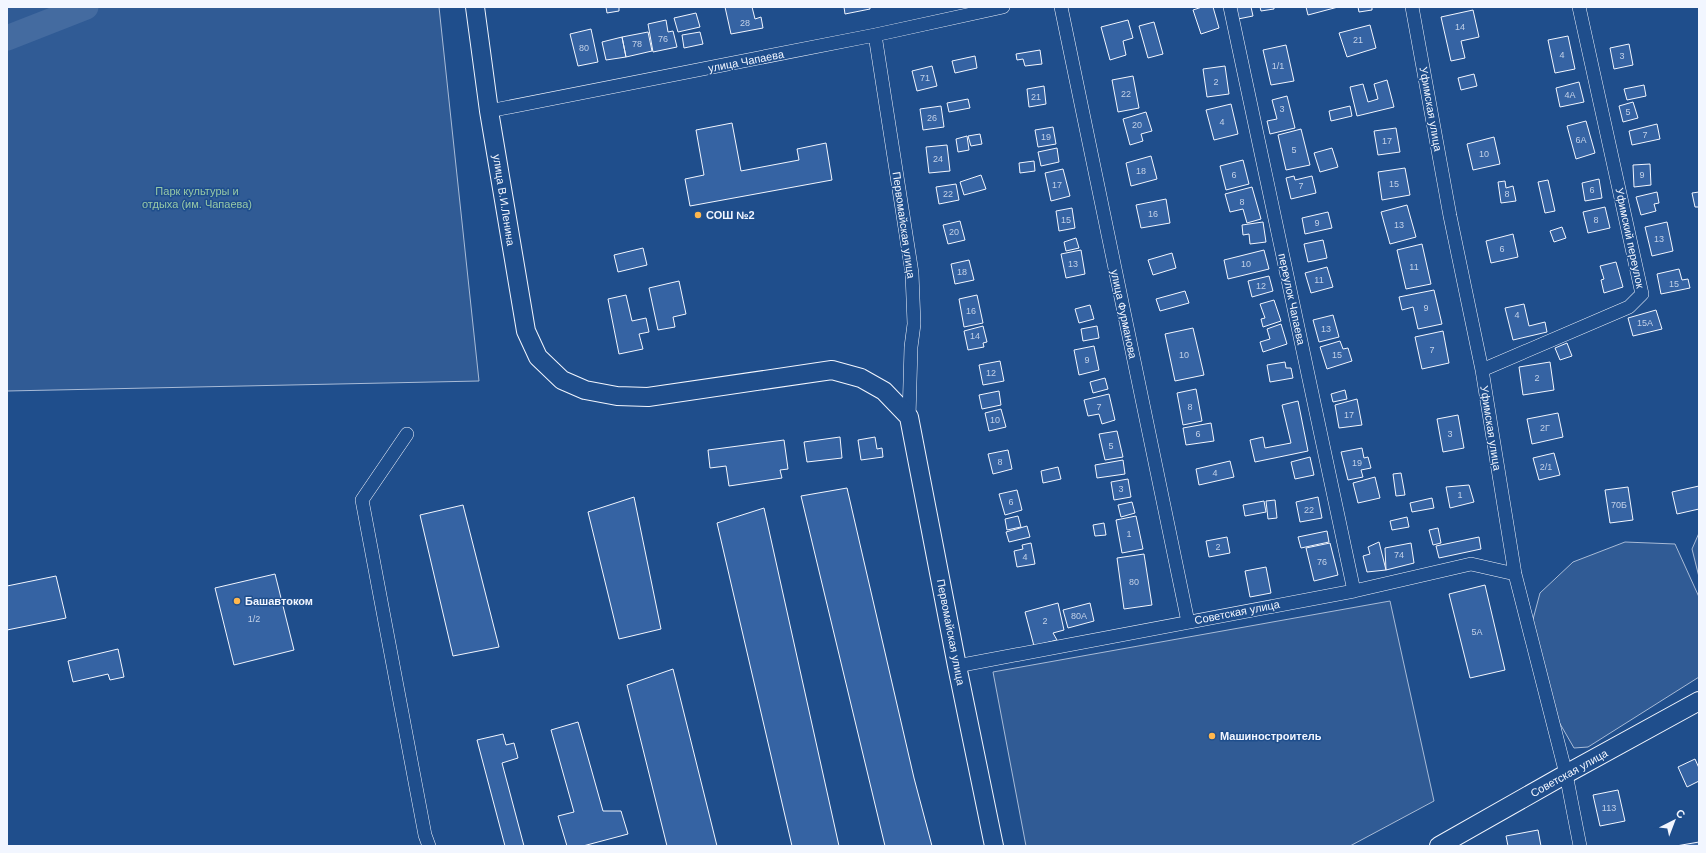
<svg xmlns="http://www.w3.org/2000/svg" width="1706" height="853" font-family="Arial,sans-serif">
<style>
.built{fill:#305b95;stroke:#a8bbd7}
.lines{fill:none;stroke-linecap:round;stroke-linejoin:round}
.river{stroke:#446ba0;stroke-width:25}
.building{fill:#3563a3;stroke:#f2f6ff}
.street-casing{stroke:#f2f6ff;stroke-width:14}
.secondary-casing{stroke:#f2f6ff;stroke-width:20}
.street{stroke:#1f4e8c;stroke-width:13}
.secondary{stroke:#1f4e8c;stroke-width:18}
.poi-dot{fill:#ffb74d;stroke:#1f4e8c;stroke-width:1.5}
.labels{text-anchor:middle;stroke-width:3;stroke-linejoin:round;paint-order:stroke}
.number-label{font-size:9px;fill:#c3d1e8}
.street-label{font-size:11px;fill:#f2f6ff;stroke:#1f4e8c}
.park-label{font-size:11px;fill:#97c8a6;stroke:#1f4e8c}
.poi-label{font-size:11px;font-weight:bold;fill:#f2f6ff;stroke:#1f4e8c;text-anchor:start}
</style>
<rect width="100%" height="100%" fill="#1f4e8c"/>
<!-- built -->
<path class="built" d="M7,7H439L479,381L7,391Z
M1699,533V577L1692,549Z
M1625,542L1675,544L1699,597V677L1588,747L1574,748L1559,722L1532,623L1540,593L1573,562Z
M1390,601L1434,801L1350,846H1026L993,672Z"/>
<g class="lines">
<!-- river -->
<path class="river" d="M7,38L86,7"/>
</g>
<!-- building -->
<path class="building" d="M606,7H619V11L607,13Z
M725,7H752L755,19L761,17L763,28L731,34Z
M844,7H870V9L845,14Z
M1202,7H1213L1219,28L1201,34L1193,10Z
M1235,7H1251L1253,16L1238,19Z
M1260,7H1274V9L1261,11Z
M1306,7H1338L1308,15Z
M1358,7H1372V10L1359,12Z
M1473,10L1479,37L1461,41L1465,58L1451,61L1441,17Z
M696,13L700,27L678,32L674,18Z
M666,20L668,32L673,31L677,47L653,52L648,24Z
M1128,20L1133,38L1123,41L1126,55L1110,60L1101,27Z
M1154,22L1163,54L1148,58L1139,26Z
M1370,25L1376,48L1347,57L1339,33Z
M591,29L598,62L578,66L570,34Z
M648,32L652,51L626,57L622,37Z
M700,32L703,44L684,48L682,35Z
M1568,36L1575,69L1555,73L1548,40Z
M622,37L626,57L606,60L602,42Z
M1629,44L1633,65L1614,69L1610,48Z
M1286,45L1294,81L1271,85L1263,50Z
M1040,50L1042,64L1025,66L1023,59L1017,60L1016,54Z
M975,56L977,68L955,73L952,61Z
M932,66L937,86L917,91L912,71Z
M1225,66L1229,94L1207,97L1203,69Z
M1474,74L1477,86L1461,90L1458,78Z
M1133,76L1139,108L1118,112L1112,80Z
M1387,80L1394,107L1357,116L1350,87L1363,84L1368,102L1378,99L1374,84Z
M1579,82L1584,102L1560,107L1556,88Z
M1644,85L1646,96L1627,100L1624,89Z
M1044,86L1046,104L1029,107L1027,89Z
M1287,96L1295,128L1270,134L1267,121L1277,119L1272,100Z
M968,99L970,108L949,112L947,103Z
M1633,102L1638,118L1623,122L1619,106Z
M1231,104L1238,134L1214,140L1206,110Z
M941,106L944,127L923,130L920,109Z
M1350,106L1352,116L1331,121L1329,111Z
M1146,112L1152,131L1141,134L1143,141L1130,145L1123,119Z
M1586,121L1595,153L1576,159L1567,126Z
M732,123L741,171L799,160L797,149L826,143L832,180L690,206L685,179L704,175L696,130Z
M1657,124L1660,139L1632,145L1629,131Z
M1053,127L1056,144L1038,147L1035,130Z
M1396,128L1400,152L1378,155L1374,131Z
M1301,129L1310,165L1286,170L1278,135Z
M980,134L982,144L971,146L968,136Z
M967,136L969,150L958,152L956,139Z
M1494,137L1500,164L1473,170L1467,144Z
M947,145L950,171L929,173L926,147Z
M1057,148L1059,162L1041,166L1038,152Z
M1332,148L1338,167L1320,172L1314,153Z
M1151,156L1157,179L1131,186L1126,163Z
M1243,160L1249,184L1226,190L1220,166Z
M1034,161L1035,171L1020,173L1019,163Z
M1650,164L1651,185L1634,187L1633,165Z
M1405,168L1410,195L1382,200L1378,172Z
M1063,169L1070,196L1051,201L1045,173Z
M981,175L986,189L964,195L960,182Z
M1294,176L1295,180L1312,176L1316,193L1291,199L1286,178Z
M1599,179L1602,198L1585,201L1582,183Z
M1548,180L1555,211L1545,213L1538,182Z
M1505,181L1506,188L1513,186L1516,201L1501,203L1498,182Z
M956,184L959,200L939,204L936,187Z
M1252,187L1261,219L1247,223L1243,209L1230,212L1225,194Z
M1657,192L1659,203L1654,204L1656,211L1641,215L1636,197Z
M1699,192V207H1695L1692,193Z
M1166,199L1170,223L1141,228L1136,205Z
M1407,205L1416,237L1390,244L1381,212Z
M1605,207L1610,228L1588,233L1583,212Z
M1072,208L1075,228L1059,231L1056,211Z
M1328,212L1332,228L1305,234L1302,218Z
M960,221L965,240L948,244L943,225Z
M1263,222L1266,242L1250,244L1249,234L1243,235L1242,225Z
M1667,222L1673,251L1652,256L1645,227Z
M1562,227L1566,238L1554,242L1550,231Z
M1513,234L1518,257L1491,263L1486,241Z
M1076,238L1079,248L1066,251L1064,242Z
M1323,240L1327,258L1308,262L1304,244Z
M1422,244L1431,284L1406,289L1397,250Z
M643,248L647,265L618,272L614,255Z
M1081,250L1085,274L1066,278L1061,254Z
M1264,250L1269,269L1228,279L1224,260Z
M1172,253L1176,268L1153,275L1148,260Z
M969,260L974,280L955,284L951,264Z
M1616,262L1623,287L1604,293L1601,280L1604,279L1600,266Z
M1327,267L1333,287L1311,293L1305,273Z
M1679,269L1682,280L1688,279L1690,288L1661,294L1657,274Z
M1269,276L1273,291L1252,297L1248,281Z
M679,281L686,314L673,317L675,327L658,330L649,288Z
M1434,290L1442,324L1418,329L1413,307L1402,310L1399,297Z
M1185,291L1189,303L1160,311L1156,299Z
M626,295L632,321L646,318L649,332L639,334L643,349L619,354L608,299Z
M977,295L983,323L964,327L959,299Z
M1274,300L1281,321L1263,327L1261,319L1265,318L1260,304Z
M1524,304L1529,326L1545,322L1547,332L1513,340L1505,308Z
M1090,305L1094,319L1079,323L1075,309Z
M1656,310L1662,329L1633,336L1628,318Z
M1333,315L1339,337L1319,342L1313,320Z
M1281,324L1287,344L1263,352L1260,342L1270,339L1267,329Z
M983,326L987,342L983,343L984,347L968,350L964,331Z
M1097,326L1099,338L1083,341L1081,329Z
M1193,328L1204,375L1175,381L1165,334Z
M1443,331L1449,363L1422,369L1415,337Z
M1340,341L1343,349L1348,348L1352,361L1327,369L1320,347Z
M1567,343L1572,356L1560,360L1555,348Z
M1094,346L1099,370L1079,375L1074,350Z
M1000,361L1004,381L983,385L979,365Z
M1285,362L1286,368H1291L1293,378L1270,382L1267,365Z
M1550,362L1554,390L1523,395L1519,367Z
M1105,378L1108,389L1093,393L1090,382Z
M1196,389L1202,421L1183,425L1177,393Z
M1345,390L1347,399L1333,402L1331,394Z
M999,391L1001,405L982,409L979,395Z
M1109,394L1115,420L1102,424L1099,414L1088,416L1084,400Z
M1357,399L1362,425L1339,428L1335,405Z
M1298,401L1308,451L1255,462L1250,440L1263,437L1265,448L1291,443L1282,405Z
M1001,409L1006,427L989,431L985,413Z
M1558,413L1563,437L1532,444L1527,419Z
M1458,415L1464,448L1443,452L1437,419Z
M1211,423L1214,441L1186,445L1183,428Z
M1117,431L1123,457L1105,460L1099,434Z
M840,437L842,458L807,462L804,442Z
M875,437L877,449L882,448L883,457L861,460L858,440Z
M784,440L788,469L780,470L782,478L729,486L726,466L710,468L708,450Z
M1362,448L1364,458L1368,457L1371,468L1361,470L1363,477L1348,480L1341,452Z
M1008,450L1012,469L993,474L988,454Z
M1554,453L1560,475L1539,480L1533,458Z
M1310,457L1314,475L1295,479L1291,462Z
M1123,460L1125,474L1097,478L1095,465Z
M1230,461L1234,477L1199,485L1196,469Z
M1058,467L1061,479L1043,483L1041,471Z
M1401,473L1405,495L1396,496L1393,474Z
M1375,477L1380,498L1358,503L1353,483Z
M1128,479L1131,497L1114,500L1111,482Z
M1469,485L1474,502L1450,508L1446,487Z
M1699,486V509L1677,514L1672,492Z
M1628,487L1633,520L1610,523L1605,490Z
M847,488L914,778L932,846H885L801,496Z
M1017,490L1022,510L1005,515L999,494Z
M634,497L661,629L619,639L588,512Z
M1318,497L1322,518L1300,522L1296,502Z
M1432,498L1434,508L1412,512L1410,503Z
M1275,500L1277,518L1268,519L1266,501Z
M1264,501L1266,512L1245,516L1243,505Z
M1132,502L1135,513L1121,517L1118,505Z
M463,505L499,647L453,656L420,515Z
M764,508L839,846H792L717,523Z
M1018,516L1021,527L1007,530L1005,519Z
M1136,516L1143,549L1122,553L1116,520Z
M1407,517L1409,527L1392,530L1390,521Z
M1104,523L1106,535L1095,536L1093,525Z
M1027,526L1030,537L1009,542L1006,532Z
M1438,528L1441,543L1433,545L1429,530Z
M1327,531L1329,542L1301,548L1298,537Z
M1227,537L1230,553L1209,557L1206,541Z
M1479,537L1481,549L1439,558L1436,546Z
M1379,542L1386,570L1367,572L1363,556L1370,554L1368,547Z
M1031,543L1035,564L1017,567L1014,551L1023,549L1022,545Z
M1330,543L1338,575L1314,581L1306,548Z
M1411,543L1414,563L1386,570L1385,548Z
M1144,554L1152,605L1124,609L1117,558Z
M1266,567L1271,593L1250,597L1245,571Z
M275,574L294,650L234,665L215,588Z
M56,576L66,618L7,630V586Z
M1485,585L1505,670L1470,678L1449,594Z
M1058,603L1064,630L1053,633L1057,640L1034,646L1025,612Z
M1090,603L1094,621L1068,628L1063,610Z
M118,649L124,677L110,680L108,674L73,682L68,661Z
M673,669L717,846H667L627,685Z
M578,722L603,811H621L628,834L583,846H567L558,816L574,812L551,730Z
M503,734L506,745L514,743L518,758L502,763L524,846H505L477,740Z
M1695,759L1699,768V781L1687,787L1678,767Z
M1618,790L1625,821L1600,826L1593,795Z
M1538,830L1541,846H1508L1506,836Z
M1699,842V846H1676Z"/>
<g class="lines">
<!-- street casing -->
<g class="street-casing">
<path id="street" d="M1061,7L1188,622
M1230,7L1354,591
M1412,7L1450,216L1482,370L1515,574L1566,774L1580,846
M875,35L912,273L914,324L911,347L909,417
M489,111L875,35L1003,7
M1482,370L1629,307L1642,294L1579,7
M407,434L362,500L425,835L429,846
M957,666L1354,591L1471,564L1515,574"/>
</g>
<!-- secondary casing -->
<g class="secondary-casing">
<path id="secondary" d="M475,7L489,111L526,331L538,357L562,380L585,390L617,396L648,397L832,370L861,378L884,391L909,417L957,666L994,846
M1439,846L1566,774L1699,701"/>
</g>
<!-- street -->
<use href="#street" class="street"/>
<!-- secondary -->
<use href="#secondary" class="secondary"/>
</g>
<!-- markers -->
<g class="poi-dot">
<circle cx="698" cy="215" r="4"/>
<circle cx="237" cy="601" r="4"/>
<circle cx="1212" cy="736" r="4"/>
</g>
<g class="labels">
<!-- number labels -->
<g class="number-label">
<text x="745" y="26">28</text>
<text x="1460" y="30">14</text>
<text x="663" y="42">76</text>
<text x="1358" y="43">21</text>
<text x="637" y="47">78</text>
<text x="584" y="51">80</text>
<text x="1562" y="58">4</text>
<text x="1622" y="59">3</text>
<text x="1278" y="69">1/1</text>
<text x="925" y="81">71</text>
<text x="1216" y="85">2</text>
<text x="1126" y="97">22</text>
<text x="1570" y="98">4А</text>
<text x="1036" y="100">21</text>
<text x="1282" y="112">3</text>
<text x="1628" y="115">5</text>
<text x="932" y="121">26</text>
<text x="1222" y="125">4</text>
<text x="1137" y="128">20</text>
<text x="1645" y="138">7</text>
<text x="1046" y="140">19</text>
<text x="1581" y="143">6А</text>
<text x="1387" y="144">17</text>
<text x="1294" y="153">5</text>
<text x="1484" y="157">10</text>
<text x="938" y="162">24</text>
<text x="1141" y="174">18</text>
<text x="1234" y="178">6</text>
<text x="1642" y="178">9</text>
<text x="1394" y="187">15</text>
<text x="1057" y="188">17</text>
<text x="1301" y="189">7</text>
<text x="1592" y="193">6</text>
<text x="948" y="197">22</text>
<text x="1507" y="197">8</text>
<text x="1242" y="205">8</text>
<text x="1153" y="217">16</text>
<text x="1066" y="223">15</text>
<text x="1596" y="223">8</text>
<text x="1317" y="226">9</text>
<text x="1399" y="228">13</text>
<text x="954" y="235">20</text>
<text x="1659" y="242">13</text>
<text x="1502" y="252">6</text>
<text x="1073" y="267">13</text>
<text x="1246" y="267">10</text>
<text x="1414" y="270">11</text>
<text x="962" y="275">18</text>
<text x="1319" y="283">11</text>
<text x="1674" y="287">15</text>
<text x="1261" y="289">12</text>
<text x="1426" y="311">9</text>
<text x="971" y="314">16</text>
<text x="1517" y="318">4</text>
<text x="1645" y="326">15А</text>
<text x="1326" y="332">13</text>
<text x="975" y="339">14</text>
<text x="1432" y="353">7</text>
<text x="1184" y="358">10</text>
<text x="1337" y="358">15</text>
<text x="1087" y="363">9</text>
<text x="991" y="376">12</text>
<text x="1537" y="381">2</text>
<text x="1099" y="410">7</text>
<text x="1190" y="410">8</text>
<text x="1349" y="418">17</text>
<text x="995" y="423">10</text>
<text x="1545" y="431">2Г</text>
<text x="1198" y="437">6</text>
<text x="1450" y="437">3</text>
<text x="1111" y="449">5</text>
<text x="1000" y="465">8</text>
<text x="1357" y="466">19</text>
<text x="1546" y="470">2/1</text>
<text x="1215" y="476">4</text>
<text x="1121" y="492">3</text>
<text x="1460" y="498">1</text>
<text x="1011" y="505">6</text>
<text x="1619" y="508">70Б</text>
<text x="1309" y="513">22</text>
<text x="1129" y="537">1</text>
<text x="1218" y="550">2</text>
<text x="1399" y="558">74</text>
<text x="1025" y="560">4</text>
<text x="1322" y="565">76</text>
<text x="1134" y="585">80</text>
<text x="1079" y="619">80А</text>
<text x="254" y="622">1/2</text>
<text x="1045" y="624">2</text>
<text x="1477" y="635">5А</text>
<text x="1609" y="811">113</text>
</g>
<!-- street labels -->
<g class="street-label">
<text transform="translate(746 61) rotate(-11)" y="4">улица Чапаева</text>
<text transform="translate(1431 109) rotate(80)" y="4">Уфимская улица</text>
<text transform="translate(504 200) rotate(81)" y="4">улица В.И.Ленина</text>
<text transform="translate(904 225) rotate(82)" y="4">Первомайская улица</text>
<text transform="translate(1630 238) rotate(78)" y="4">Уфимский переулок</text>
<text transform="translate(1292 299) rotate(78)" y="4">переулок Чапаева</text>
<text transform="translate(1124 314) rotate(78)" y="4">улица Фурманова</text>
<text transform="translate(1491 428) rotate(81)" y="4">Уфимская улица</text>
<text transform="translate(1237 612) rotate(-11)" y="4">Советская улица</text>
<text transform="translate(951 632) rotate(79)" y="4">Первомайская улица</text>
<text transform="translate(1569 773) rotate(-29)" y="4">Советская улица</text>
</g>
<!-- park labels -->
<g class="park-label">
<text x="197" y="195">Парк культуры и<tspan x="197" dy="13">отдыха (им. Чапаева)</tspan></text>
</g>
<!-- poi labels -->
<g class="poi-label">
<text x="706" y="219">СОШ №2</text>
<text x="245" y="605">Башавтоком</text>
<text x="1220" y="740">Машиностроитель</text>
</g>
</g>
<!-- border -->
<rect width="1706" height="853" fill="none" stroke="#f2f6ff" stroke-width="16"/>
<!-- north arrow -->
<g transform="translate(1674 821) rotate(42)" stroke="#1f4e8c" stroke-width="3" paint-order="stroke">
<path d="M0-3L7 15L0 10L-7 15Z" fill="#f2f6ff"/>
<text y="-6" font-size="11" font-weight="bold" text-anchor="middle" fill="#f2f6ff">С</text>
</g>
</svg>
